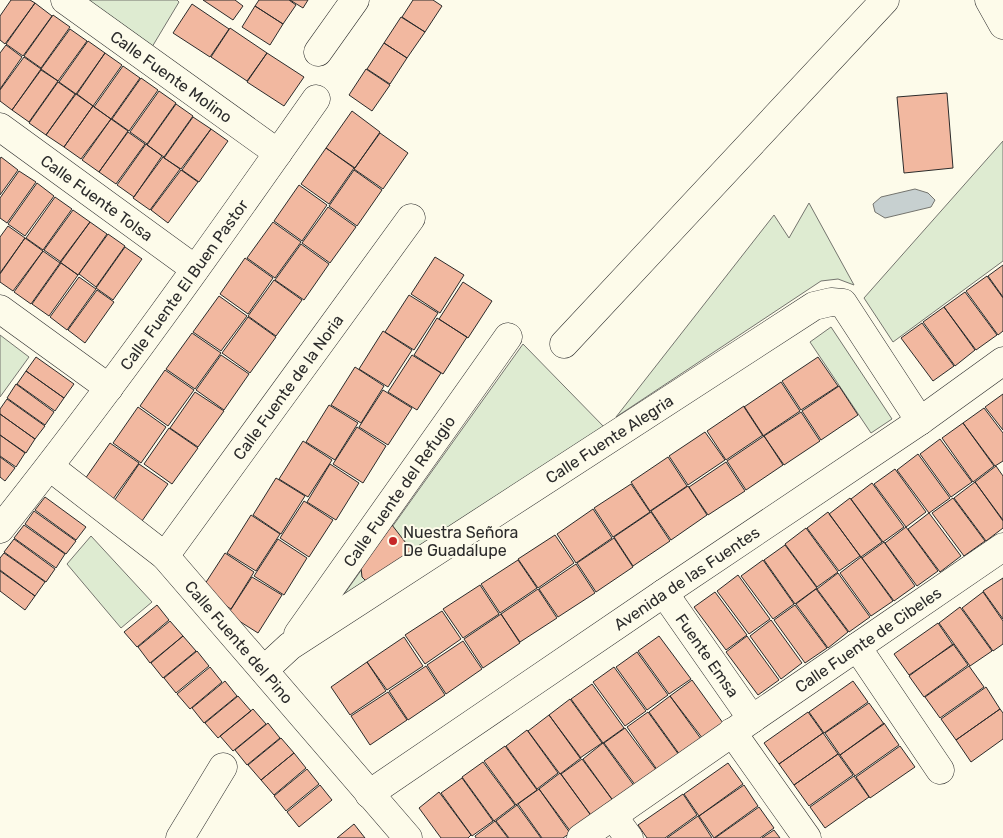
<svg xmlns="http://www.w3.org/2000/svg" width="1003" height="838" font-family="Rubik,sans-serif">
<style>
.green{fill:#deebd1;stroke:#74746e}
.water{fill:#c7d0d0;stroke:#74746e}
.building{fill:#f2b8a0;stroke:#2b2b2b}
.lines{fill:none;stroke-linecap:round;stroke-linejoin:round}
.minor-casing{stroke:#2b2b2b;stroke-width:29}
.minor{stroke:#fdfbea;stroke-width:28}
.poi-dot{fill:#c62828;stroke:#fdfbea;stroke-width:2}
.labels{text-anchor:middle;stroke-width:4;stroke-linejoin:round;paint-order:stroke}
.street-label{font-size:16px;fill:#2b2b2b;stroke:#fdfbea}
.poi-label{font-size:16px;fill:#2b2b2b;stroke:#fdfbea;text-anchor:start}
</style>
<rect width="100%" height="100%" fill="#fdfbea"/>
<!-- green -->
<path class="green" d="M88,0H177L179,2L152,47Z
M1003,141V261L893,342L864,298Z
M809,203L854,285L838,279L821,281L616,417L774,215L789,238Z
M831,327L892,419L871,433L810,342Z
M0,335L29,357L0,397Z
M523,344L606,429L342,597Z
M91,536L152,602L121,628L67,564Z"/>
<!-- water -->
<path class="water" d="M915,189L928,193L935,200L931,207L885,218L875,212L873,204L881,197Z"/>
<!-- building -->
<path class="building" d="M11,0H30L35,3L5,44L0,40V16Z
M203,0H235L243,6L233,20Z
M259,0H289L296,5L283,24L255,6Z
M290,0H308L303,8Z
M413,0H433L442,6L425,32L402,17Z
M35,3L52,16L23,56L6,44Z
M192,4L229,29L210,57L173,33Z
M255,6L283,24L270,45L242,27Z
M53,15L70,27L41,68L24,56Z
M401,17L425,32L407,58L384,43Z
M230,28L267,53L247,81L211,57Z
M70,29L87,41L58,81L41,69Z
M88,41L105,53L76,94L59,82Z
M384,43L407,58L390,84L367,69Z
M6,45L22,57L0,89V53Z
M105,53L122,65L93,106L77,94Z
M267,53L304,77L284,106L247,82Z
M24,57L41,69L12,110L0,101V90Z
M123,66L140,78L111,119L94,107Z
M366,69L390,85L372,111L349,95Z
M41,70L58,81L29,122L12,110Z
M141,78L158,90L129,131L112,119Z
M58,82L75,94L46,135L29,123Z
M159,91L176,103L147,144L130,132Z
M947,93L953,168L904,173L897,97Z
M76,94L93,106L64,147L46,135Z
M176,104L193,116L164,157L147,145Z
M93,106L111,119L81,159L64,147Z
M352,111L380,132L355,168L326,148Z
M193,117L211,129L181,169L164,158Z
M111,119L128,131L99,172L82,160Z
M211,129L228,141L199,182L182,170Z
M128,132L145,144L116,184L99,172Z
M380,133L408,153L383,189L354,169Z
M146,144L162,156L134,197L117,185Z
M326,148L354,168L329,204L301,184Z
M1,157L18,170L0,195V159Z
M163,157L180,169L150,210L133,198Z
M181,170L198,182L168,223L151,210Z
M354,170L382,190L357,226L329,206Z
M19,171L36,182L7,223L0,218V198Z
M37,183L54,196L25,236L8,224Z
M299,185L327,205L302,241L274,221Z
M55,197L72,209L43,250L26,238Z
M328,207L356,227L330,263L302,243Z
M73,210L90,222L61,262L44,250Z
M90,222L107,234L78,275L60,262Z
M273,222L301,242L275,278L247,258Z
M8,226L25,238L0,273V237Z
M108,234L125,246L96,287L79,274Z
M25,238L43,251L13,291L0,282V274Z
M301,244L329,264L304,300L275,280Z
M125,247L142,259L113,300L96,288Z
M43,251L60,263L31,304L14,292Z
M435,257L464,275L440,313L411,294Z
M245,258L273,278L248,314L220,294Z
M61,263L78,275L49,316L32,304Z
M1003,265V297L988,276Z
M987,276L1003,298V331L998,335L966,291Z
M79,277L96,289L67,330L50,317Z
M274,280L302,300L276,336L248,316Z
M463,282L492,301L468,338L439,319Z
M97,290L114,302L85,343L68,330Z
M965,292L997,335L976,350L944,307Z
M409,295L438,313L414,350L385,332Z
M219,296L247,316L221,351L193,332Z
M944,307L975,350L955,366L923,322Z
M248,317L276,337L250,373L222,353Z
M437,318L467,337L443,374L414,355Z
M922,323L954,366L933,381L901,338Z
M383,331L412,350L388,387L359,369Z
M192,333L221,353L195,389L166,369Z
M221,355L249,374L224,410L196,390Z
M412,355L441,373L417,410L388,392Z
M36,357L74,384L64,398L26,371Z
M818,357L838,386L801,410L782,381Z
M355,367L384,386L361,423L331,405Z
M165,370L194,390L168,426L140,406Z
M26,371L64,398L55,411L17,384Z
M781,382L800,411L763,436L744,407Z
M16,384L54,412L45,425L7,398Z
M839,386L858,415L821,440L802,411Z
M383,390L412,408L388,445L359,427Z
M195,392L224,411L198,447L170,428Z
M1003,394V430L985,407Z
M7,399L45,426L35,439L0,414V409Z
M329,405L358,423L335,460L306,442Z
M744,406L763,435L726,460L707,431Z
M138,407L166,427L141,463L113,443Z
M984,408L1003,433V461L995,466L963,423Z
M801,412L820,441L784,465L764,436Z
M0,414L35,439L26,453L0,435Z
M963,423L994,466L973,482L942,438Z
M357,427L386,446L363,483L333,464Z
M169,428L198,448L172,484L144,464Z
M705,432L725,460L688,485L669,456Z
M0,435L25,453L16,467L0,456Z
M764,436L783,465L746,490L727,461Z
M940,439L972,482L951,497L920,454Z
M303,441L332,460L308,497L279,479Z
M110,443L139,463L113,499L85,479Z
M918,454L950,498L929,513L897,470Z
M0,457L15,468L5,481L0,477Z
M668,457L687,486L650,511L631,482Z
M726,462L745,491L708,515L689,487Z
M139,464L168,484L142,521L114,501Z
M330,464L359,483L336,520L307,502Z
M996,466L1003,476V520L975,482Z
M895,469L926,512L906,527L874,484Z
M276,478L305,496L281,534L253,515Z
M975,482L1003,521V528L986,541L954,498Z
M872,483L904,527L883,542L851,499Z
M631,484L650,512L613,537L594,508Z
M688,486L707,515L671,540L651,511Z
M45,497L86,527L76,540L35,510Z
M850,498L882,542L861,557L829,514Z
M953,498L985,541L964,556L932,513Z
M304,501L333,520L309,557L280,538Z
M593,509L612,538L576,563L557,534Z
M34,511L76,541L66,554L25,524Z
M651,512L670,541L633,566L614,537Z
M828,512L860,556L839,571L807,528Z
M929,513L961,556L940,572L908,529Z
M251,515L280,534L256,571L227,553Z
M24,525L65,554L56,568L14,538Z
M392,525L416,556L369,582L365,580L362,577L361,568Z
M906,527L938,571L917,586L885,543Z
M806,528L838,572L817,587L785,544Z
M555,535L574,563L538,588L518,559Z
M614,538L633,567L596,592L577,563Z
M14,539L55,569L46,582L4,552Z
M278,539L307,558L284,595L254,576Z
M884,542L915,586L894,601L862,558Z
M785,545L817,588L795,604L764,560Z
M4,553L45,582L35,596L0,570V558Z
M225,553L254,572L231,609L201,590Z
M861,557L893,601L871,616L840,573Z
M518,560L537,588L500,613L481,584Z
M763,560L794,604L773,619L741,576Z
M576,564L595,593L558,617L539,589Z
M0,571L35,596L25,610L0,591Z
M838,573L870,617L849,632L817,589Z
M738,575L770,619L749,634L717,591Z
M252,577L282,595L258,633L228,614Z
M1003,578V619L983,591Z
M480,585L499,614L463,638L443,609Z
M538,589L557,618L520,642L501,614Z
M816,589L848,632L828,648L796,604Z
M715,592L747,635L726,650L694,607Z
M983,592L1003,621V644L993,651L962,608Z
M157,605L169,620L137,647L124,632Z
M795,605L827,648L805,663L774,620Z
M960,607L992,651L970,666L939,623Z
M442,611L461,639L425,664L405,635Z
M501,614L520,643L483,668L464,639Z
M771,620L802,663L781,679L750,636Z
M170,621L183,636L150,663L138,647Z
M938,623L953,645L909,675L894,654Z
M183,636L196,651L163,678L151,663Z
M659,636L691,679L669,694L638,651Z
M747,636L779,680L758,695L726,652Z
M404,637L423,666L387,690L367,662Z
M463,641L482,669L446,694L427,665Z
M953,644L968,665L924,697L909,676Z
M197,651L209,666L176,693L164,678Z
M637,652L668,695L647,710L616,667Z
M367,662L386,691L350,715L331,687Z
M426,666L445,695L408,720L389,691Z
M969,666L984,687L940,718L925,697Z
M210,667L222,682L190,709L177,694Z
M614,667L646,711L625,726L593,682Z
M692,680L723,723L703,739L670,696Z
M225,681L237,696L204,723L192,708Z
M853,681L868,702L824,733L809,712Z
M592,684L624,728L603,743L571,699Z
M986,687L1000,709L956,740L941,719Z
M388,692L407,720L370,745L351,716Z
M238,696L251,711L218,738L205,723Z
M670,696L701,739L680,755L649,712Z
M570,699L602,743L580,758L549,715Z
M869,703L884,724L840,755L825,733Z
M253,709L266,724L233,751L220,736Z
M1000,709L1003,713V739L971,762L956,740Z
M648,712L679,755L658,771L627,727Z
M808,712L823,733L779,764L764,743Z
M549,715L581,758L560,774L528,731Z
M268,723L280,738L247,765L235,750Z
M884,723L899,745L855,776L840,755Z
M625,728L657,771L636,786L604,743Z
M527,730L558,773L537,789L506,746Z
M823,733L838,754L794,785L779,764Z
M281,738L294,753L261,780L248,765Z
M603,743L635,787L614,802L583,759Z
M505,746L537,790L516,805L484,761Z
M900,746L915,767L870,798L856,777Z
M294,753L306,768L274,795L261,780Z
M838,754L853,775L809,806L794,785Z
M582,759L614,802L593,818L561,774Z
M483,762L515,805L494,821L462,777Z
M728,763L743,784L699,816L684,794Z
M307,769L319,784L286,811L274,796Z
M560,773L592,817L571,832L539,789Z
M854,776L869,797L825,828L810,807Z
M462,778L493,821L472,836L441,793Z
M320,785L332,800L299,827L287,812Z
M744,785L758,806L714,838L699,816Z
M539,789L570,833L563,838H542L518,804Z
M439,792L471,835L468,838H441L419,808Z
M683,794L697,815L665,838H647L638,825Z
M517,805L541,838H509L496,821Z
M759,807L774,828L760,838H715Z
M698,816L712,838H667Z
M495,821L508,838H476L475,836Z
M354,824L365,838H337Z
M774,830L780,838H762Z"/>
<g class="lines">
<!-- minor casing -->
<g class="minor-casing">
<g id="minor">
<path id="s1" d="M65,0L278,153"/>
<path d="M989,0L1003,25"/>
<path d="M318,52L355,0"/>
<path id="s2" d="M0,127L195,269"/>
<path d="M0,309L109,388"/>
<path d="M564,344L885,0"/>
<path id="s3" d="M50,467L165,556L408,838"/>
<path id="s4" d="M0,529C111,390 214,244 316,99"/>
<path id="s5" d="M165,556L411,218"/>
<path id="s6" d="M664,593L752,719"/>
<path id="s7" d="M298,634L508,337"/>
<path d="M857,647L940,770"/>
<path id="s8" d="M264,670L290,646L814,306L831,302L843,303L920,421"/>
<path d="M732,732L807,838"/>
<path id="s9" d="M369,794L664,593L920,421L1003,361"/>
<path d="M613,816L629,838"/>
<path d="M180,838L223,767"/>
<path id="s10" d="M581,838L752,719L1003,547"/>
</g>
</g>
<!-- minor -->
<use href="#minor" class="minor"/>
</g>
<!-- markers -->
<circle class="poi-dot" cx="393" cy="541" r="5"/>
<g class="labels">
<!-- street labels -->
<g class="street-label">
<text dy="6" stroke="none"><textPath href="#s1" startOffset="131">Calle Fuente Molino</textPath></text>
<text dy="6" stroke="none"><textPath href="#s2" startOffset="120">Calle Fuente Tolsa</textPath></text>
<text dy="6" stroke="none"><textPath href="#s4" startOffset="306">Calle Fuente El Buen Pastor</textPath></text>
<text dy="6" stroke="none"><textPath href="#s5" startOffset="209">Calle Fuente de la Noria</textPath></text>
<text dy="6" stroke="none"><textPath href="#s8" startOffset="416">Calle Fuente Alegria</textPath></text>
<text dy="6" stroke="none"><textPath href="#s7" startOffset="175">Calle Fuente del Refugio</textPath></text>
<text dy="6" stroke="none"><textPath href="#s9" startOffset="384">Avenida de las Fuentes</textPath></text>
<text dy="6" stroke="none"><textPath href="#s10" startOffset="349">Calle Fuente de Cibeles</textPath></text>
<text dy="6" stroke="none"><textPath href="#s3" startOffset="259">Calle Fuente del Pino</textPath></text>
<text dy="6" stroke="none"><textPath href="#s6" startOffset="76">Fuente Emsa</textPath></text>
</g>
<!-- poi labels -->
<g class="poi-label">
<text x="403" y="538">Nuestra Señora<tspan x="403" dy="18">De Guadalupe</tspan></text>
</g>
</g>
</svg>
